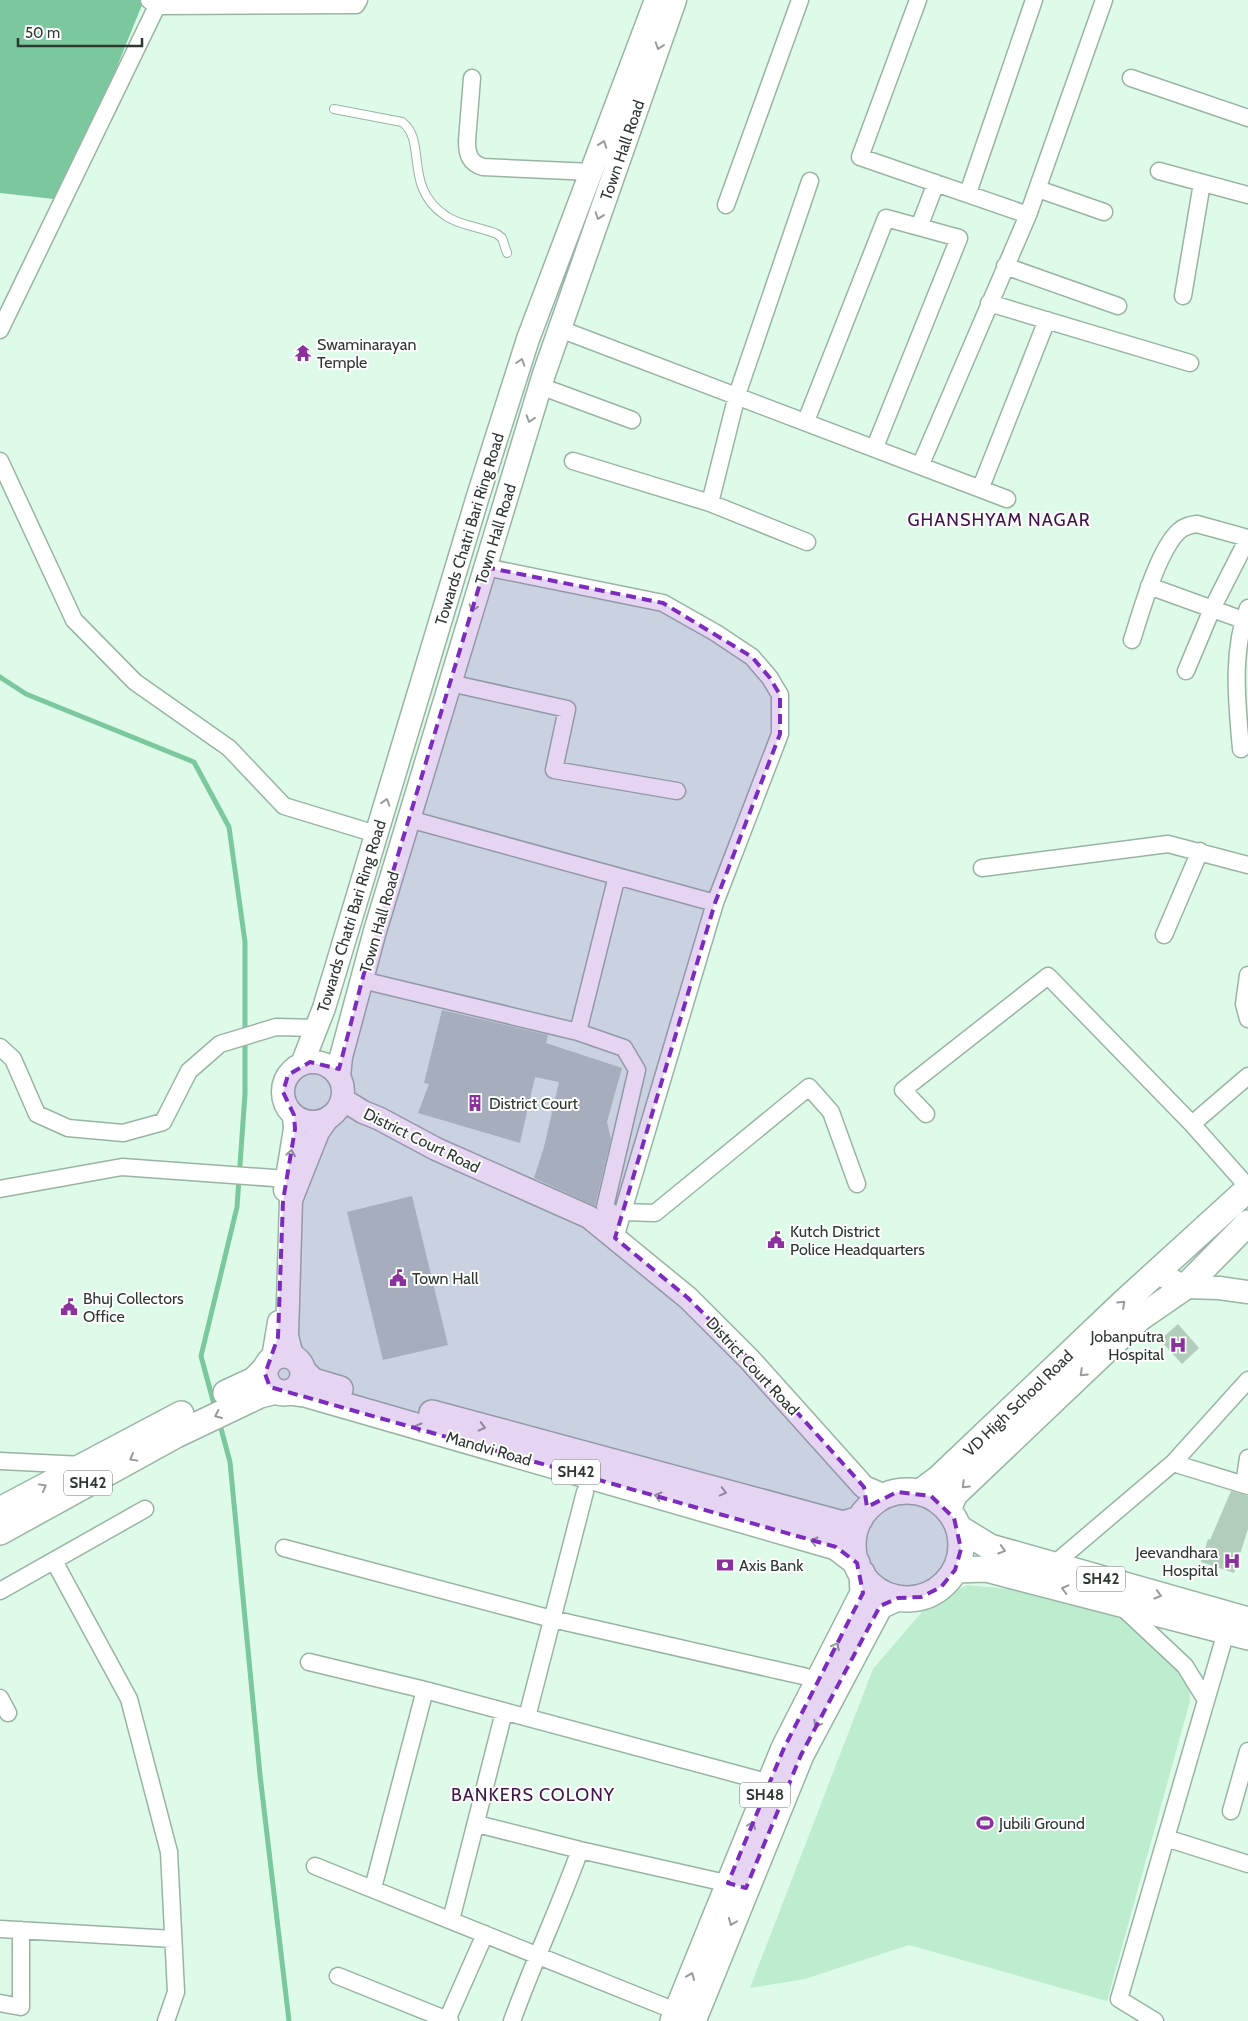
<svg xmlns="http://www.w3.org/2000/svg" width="1248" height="2021" font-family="Cabin,sans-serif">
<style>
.green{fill:#bdeccf}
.water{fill:#7cc89e}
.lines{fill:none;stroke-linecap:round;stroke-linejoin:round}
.stream{stroke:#7cc89e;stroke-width:5}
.building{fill:#b1cdbc}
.lane-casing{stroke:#99b4a3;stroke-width:10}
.street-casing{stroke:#99b4a3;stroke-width:19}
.secondary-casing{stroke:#99b4a3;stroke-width:25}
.primary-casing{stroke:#99b4a3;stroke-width:28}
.lane{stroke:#fff;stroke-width:8}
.street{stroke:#fff;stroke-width:16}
.secondary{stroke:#fff;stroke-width:22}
.primary{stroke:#fff;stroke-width:25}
.oneway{stroke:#969c98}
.marked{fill:#7b2cbf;fill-opacity:0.2;stroke:#7b2cbf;stroke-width:4;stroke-dasharray:10 6;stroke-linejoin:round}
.labels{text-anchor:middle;stroke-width:4;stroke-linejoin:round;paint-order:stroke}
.shield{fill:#fff;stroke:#6c746f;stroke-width:1}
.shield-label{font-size:15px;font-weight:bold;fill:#2d3831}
.street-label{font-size:16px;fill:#2d3831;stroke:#fff}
.poi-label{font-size:16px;fill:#2d3831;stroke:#fff;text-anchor:start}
.neighbourhood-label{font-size:18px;letter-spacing:1px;fill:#401549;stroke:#fff}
</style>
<rect width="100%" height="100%" fill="#defae9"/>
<!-- green -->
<path class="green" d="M967,1585L1044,1592L1130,1622L1189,1673L1190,1701L1107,2001L909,1945L805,1979L750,1988L873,1669L927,1606Z"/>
<!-- water -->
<path class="water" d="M0,0H144L63,200L0,193Z"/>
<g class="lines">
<!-- stream -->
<path class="stream" d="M0,677L26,694L194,762L229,827L245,942V1094L237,1207L201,1356L215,1408
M219,1421L230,1462L260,1775L289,2021"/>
</g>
<!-- building -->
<path class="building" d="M442,1010L548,1035L546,1043L622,1068L607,1122L611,1139L595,1206L534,1178L544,1147L559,1082L535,1077L520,1143L418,1113L429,1084L424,1083Z
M412,1196L448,1345L383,1360L347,1212Z
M1178,1324L1199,1348L1182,1364L1160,1340Z
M1231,1491L1248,1496V1529L1234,1573L1201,1562L1208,1539L1210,1540Z"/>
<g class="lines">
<!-- lane casing -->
<g class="lane-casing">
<path id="lane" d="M334,109L402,122C428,141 402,187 446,216C460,226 482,227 497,234L502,238L507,253"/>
</g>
<!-- street casing -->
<g class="street-casing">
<path id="street" d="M918,0L860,157L1028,215
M157,6L356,5L359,0
M472,78L467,141C467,155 470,163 483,167L592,172
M1131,78L1248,118
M1159,171L1248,195
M1038,189L1104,212
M968,193L1034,0
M726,205L800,0
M919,227L936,183
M1005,266L1118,306
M1183,296L1202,183
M989,303L1190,363
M560,329L1007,499
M0,330L157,6L149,0
M540,386L632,420
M806,421L886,218L959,238L875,447
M0,461L74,620L135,682L229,748L284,806L376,834
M573,461L710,503L807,542
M921,464L1028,215L1104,0
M981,487L1047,320
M710,503L737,395L810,181
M485,567L663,603L716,633L752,657L770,678L780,695V734L715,903L615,1238
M1149,586L1243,620
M1132,640C1141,612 1158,550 1179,531C1184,526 1190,525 1197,524L1248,538
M1186,671L1212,609L1248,538
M450,683L567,709L554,770L677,791
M1241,749C1237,703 1231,652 1248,608
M409,819L715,903
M982,868L1168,844L1248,865
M1164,935L1200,851
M1248,975L1244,1004L1248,1019
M362,980L578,1032L624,1048L637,1070L605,1207L620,1220
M578,1032L617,876
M0,1047L13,1059L37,1114L68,1128L123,1133L163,1122L189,1071L220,1044L276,1027L317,1028
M926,1114L903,1090L1048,976L1192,1124L1248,1187
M1192,1124L1248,1076
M0,1189L122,1167L287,1179
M623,1212L655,1213L809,1087L831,1112L857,1184
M0,1461L83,1465
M1173,1463L1248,1486
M1244,1485L1248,1458
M284,1548L552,1619L803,1676L828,1684
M54,1561L129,1699L169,1852L176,1992L166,2021
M1053,1565L1173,1463L1248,1380
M0,1591L145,1509
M1121,1606L1185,1666L1206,1700
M309,1662L425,1690L759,1780
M0,1698L8,1713
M527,1717L585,1492
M1231,1811L1248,1751
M477,1824L580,1850L739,1886
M1166,1838L1248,1864
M315,1866L668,2008
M373,1888L425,1690
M451,1920L504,1712
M0,1929L173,1939
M338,1976L450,2021
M0,2003L21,2007V1930
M447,2020L485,1934
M512,2021C533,1963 559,1908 580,1850
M1155,2021L1119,1999L1226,1632"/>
</g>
<!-- secondary casing -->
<g class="secondary-casing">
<path id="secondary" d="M283 1092a30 30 0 1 1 60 0a30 30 0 1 1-60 0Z
M302,1064L324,1008L478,496L528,339L656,0
M339,1076L341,1057L375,931L544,374L675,0
M342,1099L363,1112L380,1119L436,1149L589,1217L688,1298L749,1359L864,1487L885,1496
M285,1190L295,1129L294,1115
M1158,1273L1185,1287L1219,1288L1248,1292
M292,1356L287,1336L291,1200L318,1132L327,1119
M273,1358L279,1322"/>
</g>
<!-- primary casing -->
<g class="primary-casing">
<path id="primary" d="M265 1374a19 19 0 1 1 38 0a19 19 0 1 1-38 0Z
M303,1371L313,1381L340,1389
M290,1392L305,1394L836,1547L857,1563
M226,1393L254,1380L266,1368
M432,1413L843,1524L860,1519
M853 1545a54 54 0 1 1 108 0a54 54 0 1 1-108 0Z
M920,1492L939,1478L1124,1302L1248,1189
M948,1509L955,1494L1140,1318L1185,1287L1248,1223
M0,1510L181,1414
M959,1528L990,1547L1248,1620
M0,1532L176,1435L260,1395L276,1391
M955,1570L986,1569L1248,1637
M673,2021L784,1748L863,1593L862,1573
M693,2021L801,1755L880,1606L898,1598"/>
</g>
<!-- lane -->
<use href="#lane" class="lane"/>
<!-- street -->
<use href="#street" class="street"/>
<!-- secondary -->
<use href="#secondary" class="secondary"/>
<!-- primary -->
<use href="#primary" class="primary"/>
</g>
<!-- one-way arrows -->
<defs><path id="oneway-chevron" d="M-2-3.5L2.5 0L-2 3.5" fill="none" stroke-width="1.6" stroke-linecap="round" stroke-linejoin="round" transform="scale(1.25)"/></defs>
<g class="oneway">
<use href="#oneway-chevron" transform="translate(659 46) rotate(109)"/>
<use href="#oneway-chevron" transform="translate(603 144) rotate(-70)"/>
<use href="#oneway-chevron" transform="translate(599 216) rotate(109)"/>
<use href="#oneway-chevron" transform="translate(521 362) rotate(-72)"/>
<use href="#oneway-chevron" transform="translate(530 419) rotate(107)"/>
<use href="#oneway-chevron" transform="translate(473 608) rotate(107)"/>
<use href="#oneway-chevron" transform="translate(386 802) rotate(-73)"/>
<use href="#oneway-chevron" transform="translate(291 1153) rotate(-81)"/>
<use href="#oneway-chevron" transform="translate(1122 1304) rotate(-43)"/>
<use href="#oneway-chevron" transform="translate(1083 1373) rotate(136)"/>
<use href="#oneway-chevron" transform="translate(218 1415) rotate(155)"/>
<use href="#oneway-chevron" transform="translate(418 1427) rotate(-164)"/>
<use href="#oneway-chevron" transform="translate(482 1427) rotate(15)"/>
<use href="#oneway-chevron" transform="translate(133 1458) rotate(151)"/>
<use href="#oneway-chevron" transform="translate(965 1485) rotate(136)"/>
<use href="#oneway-chevron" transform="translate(43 1487) rotate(-29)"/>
<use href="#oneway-chevron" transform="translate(723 1492) rotate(15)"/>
<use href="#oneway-chevron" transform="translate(658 1496) rotate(-164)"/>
<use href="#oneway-chevron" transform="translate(814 1541) rotate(-164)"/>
<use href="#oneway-chevron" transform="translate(1002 1550) rotate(16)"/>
<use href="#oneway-chevron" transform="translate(1065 1589) rotate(-166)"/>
<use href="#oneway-chevron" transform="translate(1158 1595) rotate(16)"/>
<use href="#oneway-chevron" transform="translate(836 1646) rotate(-63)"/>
<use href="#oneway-chevron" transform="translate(817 1724) rotate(118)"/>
<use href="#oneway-chevron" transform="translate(752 1825) rotate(-68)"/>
<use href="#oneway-chevron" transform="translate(732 1922) rotate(112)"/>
<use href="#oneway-chevron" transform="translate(691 1976) rotate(-68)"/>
</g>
<!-- marked area -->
<path class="marked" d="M485,567L663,603L752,657L770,678L780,695V734L715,903L615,1238L688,1298L749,1359L864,1487L867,1507L897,1492L931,1496L954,1518L961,1549L955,1570L941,1587L921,1597L898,1598L880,1606L801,1755L746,1888L728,1883L784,1748L863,1593L857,1563L836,1547L270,1387L265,1374L278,1337L283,1201L295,1129L294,1115L283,1092L288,1075L310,1062L339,1069L375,931Z"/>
<!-- icons -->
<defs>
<g id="temple-bare" transform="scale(1.35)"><path d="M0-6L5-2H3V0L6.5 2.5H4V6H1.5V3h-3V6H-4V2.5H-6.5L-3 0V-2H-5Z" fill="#8a319d" stroke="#fff" stroke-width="2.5" paint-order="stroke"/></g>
<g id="building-bare" transform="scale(1.35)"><path d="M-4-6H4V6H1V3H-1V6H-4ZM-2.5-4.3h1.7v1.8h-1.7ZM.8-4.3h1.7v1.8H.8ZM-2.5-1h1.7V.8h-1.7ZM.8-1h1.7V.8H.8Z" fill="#8a319d" stroke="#fff" stroke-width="2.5" paint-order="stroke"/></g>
<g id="civic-bare" transform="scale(1.35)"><path d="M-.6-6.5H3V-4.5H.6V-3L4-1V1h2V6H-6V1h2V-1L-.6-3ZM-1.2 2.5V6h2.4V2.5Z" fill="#8a319d" stroke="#fff" stroke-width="2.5" paint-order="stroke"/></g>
<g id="hospital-bare" transform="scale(1.35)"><path d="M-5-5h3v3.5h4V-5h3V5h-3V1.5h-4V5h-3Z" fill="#8a319d" stroke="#fff" stroke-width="2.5" paint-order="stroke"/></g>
<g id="bank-bare" transform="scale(1.35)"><path d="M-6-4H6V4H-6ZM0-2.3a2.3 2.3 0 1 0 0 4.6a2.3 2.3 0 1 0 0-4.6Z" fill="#8a319d" stroke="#fff" stroke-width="2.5" paint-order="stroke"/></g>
<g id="stadium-bare" transform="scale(1.35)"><path d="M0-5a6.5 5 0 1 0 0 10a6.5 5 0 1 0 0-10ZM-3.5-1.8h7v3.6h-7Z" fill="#8a319d" stroke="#fff" stroke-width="2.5" paint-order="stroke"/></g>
</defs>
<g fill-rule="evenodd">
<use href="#temple-bare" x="303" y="353"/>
<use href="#building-bare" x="475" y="1103"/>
<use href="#civic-bare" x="776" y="1240"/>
<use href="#civic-bare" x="398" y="1278"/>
<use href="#civic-bare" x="69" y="1307"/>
<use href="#hospital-bare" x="1178" y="1345"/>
<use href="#hospital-bare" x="1232" y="1561"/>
<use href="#bank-bare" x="725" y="1565"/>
<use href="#stadium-bare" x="985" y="1823"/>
</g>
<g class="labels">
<!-- shield labels -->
<g class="shield">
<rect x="552" y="1459.5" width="48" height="25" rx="4"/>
<rect x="64" y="1470.5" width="48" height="25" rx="4"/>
<rect x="1077" y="1566.5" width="48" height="25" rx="4"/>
<rect x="740" y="1782.5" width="50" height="25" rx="4"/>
</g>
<g class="shield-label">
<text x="576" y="1477">SH42</text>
<text x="88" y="1488">SH42</text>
<text x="1101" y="1584">SH42</text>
<text x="765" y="1800">SH48</text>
</g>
<!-- street labels -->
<g class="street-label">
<text transform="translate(622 150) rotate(-71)" y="6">Town Hall Road</text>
<text transform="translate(469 529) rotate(-73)" y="6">Towards Chatri Bari Ring Road</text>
<text transform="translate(495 534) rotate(-73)" y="6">Town Hall Road</text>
<text transform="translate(351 916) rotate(-73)" y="6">Towards Chatri Bari Ring Road</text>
<text transform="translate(379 922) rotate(-74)" y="6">Town Hall Road</text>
<text transform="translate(422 1140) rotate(26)" y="6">District Court Road</text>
<text transform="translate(753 1366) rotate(47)" y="6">District Court Road</text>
<text transform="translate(1018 1403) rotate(-44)" y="6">VD High School Road</text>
<text transform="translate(489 1448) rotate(16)" y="6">Mandvi Road</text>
</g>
<!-- poi labels -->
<g class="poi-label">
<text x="317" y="350">Swaminarayan<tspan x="317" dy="18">Temple</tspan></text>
<text x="489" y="1109">District Court</text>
<text x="790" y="1237">Kutch District<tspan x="790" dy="18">Police Headquarters</tspan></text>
<text x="412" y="1284">Town Hall</text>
<text x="83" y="1304">Bhuj Collectors<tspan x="83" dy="18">Office</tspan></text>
<text x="1164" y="1342" text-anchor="end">Jobanputra<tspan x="1164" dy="18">Hospital</tspan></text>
<text x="1218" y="1558" text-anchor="end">Jeevandhara<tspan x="1218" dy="18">Hospital</tspan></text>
<text x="739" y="1571">Axis Bank</text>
<text x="999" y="1829">Jubili Ground</text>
</g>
<!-- neighbourhood labels -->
<g class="neighbourhood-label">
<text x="999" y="526">GHANSHYAM NAGAR</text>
<text x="533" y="1801">BANKERS COLONY</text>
</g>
</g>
<!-- scale -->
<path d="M18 38v8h124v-8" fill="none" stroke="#2d3831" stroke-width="2.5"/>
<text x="25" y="38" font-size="15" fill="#2d3831" stroke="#ffffff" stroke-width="4" paint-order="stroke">50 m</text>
</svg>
